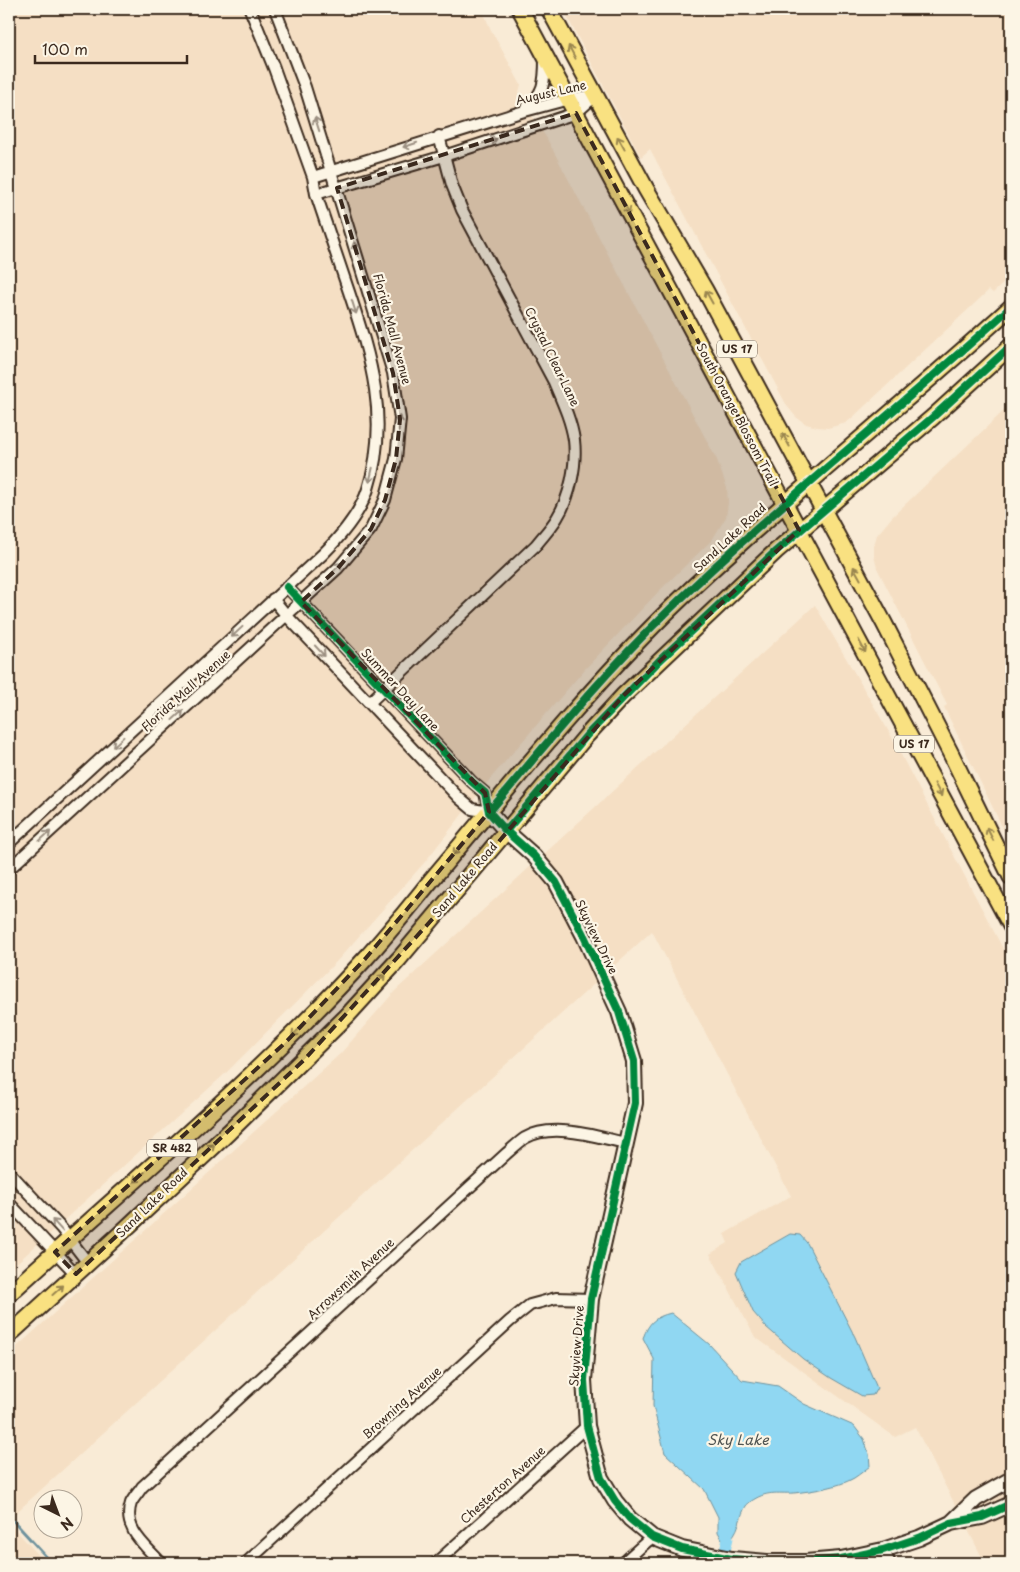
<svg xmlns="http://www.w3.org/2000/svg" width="1020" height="1572" font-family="'Playpen Sans',sans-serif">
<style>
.built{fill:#f5dfc4}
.water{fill:#90d7f2;stroke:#6e929d}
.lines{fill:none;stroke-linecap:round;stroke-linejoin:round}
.stream{stroke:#6e929d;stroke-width:3}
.canal{stroke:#90d7f2;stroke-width:11}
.street-casing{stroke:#3b2a1e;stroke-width:14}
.secondary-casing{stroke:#3b2a1e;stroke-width:18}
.primary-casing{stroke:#3b2a1e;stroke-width:19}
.street{stroke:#fcf5e5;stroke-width:10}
.secondary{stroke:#fcf5e5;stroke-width:14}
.primary{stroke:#f9e181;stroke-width:15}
.cycleway-casing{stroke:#fcf5e5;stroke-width:11}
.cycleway{stroke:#00873e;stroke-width:8}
.oneway{stroke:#9a8650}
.oneway2{stroke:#9c9082}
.marked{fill:#3b2a1e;fill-opacity:0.2;stroke:#3b2a1e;stroke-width:4;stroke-dasharray:10 6;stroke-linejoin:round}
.labels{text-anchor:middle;stroke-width:4.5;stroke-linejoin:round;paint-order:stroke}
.shield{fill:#fcf5e5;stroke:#75675a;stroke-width:1}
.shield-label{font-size:11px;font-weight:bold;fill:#3b2a1e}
.street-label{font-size:12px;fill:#3b2a1e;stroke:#fcf5e5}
.water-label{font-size:14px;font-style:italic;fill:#505553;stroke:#fcf5e5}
</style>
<rect width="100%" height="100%" fill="#f9ebd6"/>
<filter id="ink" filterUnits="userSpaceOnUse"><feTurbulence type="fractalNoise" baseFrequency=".02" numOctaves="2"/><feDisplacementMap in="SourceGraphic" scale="10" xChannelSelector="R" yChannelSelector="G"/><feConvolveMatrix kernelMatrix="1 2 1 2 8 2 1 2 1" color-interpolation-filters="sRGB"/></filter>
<g filter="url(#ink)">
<!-- built -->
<path class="built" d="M9,9H482L490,28L521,85L518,95L546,137L717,460L727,488L728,503L726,517L712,540L659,591L585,669L490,779L424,863L337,961L227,1072L9,1270Z
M563,9H1011V276L993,293L989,290L852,418L846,423L828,428L817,427L806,424L796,417L787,406L650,149L641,157Z
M1011,404V845L944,707L947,705L877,568L874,556V545L877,535L893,516Z
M815,605L889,732L1011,964V1563H985L915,1427L895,1437L755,1337L710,1254L728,1243L724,1234L791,1196L652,931L9,1519V1354L341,1053L395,991Z
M9,1523L46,1563H9Z"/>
<!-- water -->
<path class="water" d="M790,1234L800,1235L807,1243L855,1337L877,1388L873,1395L862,1396L831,1378L803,1359L766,1327L753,1312L736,1272L741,1262Z
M671,1313L709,1344L742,1380L778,1386L804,1404L854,1426L864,1439L869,1454L870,1466C865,1470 860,1474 854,1478C839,1487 812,1491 794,1493C776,1494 767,1490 750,1502C740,1508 741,1529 731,1538L722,1539L718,1532V1517L704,1489L665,1453L653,1406L654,1359L643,1338C649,1322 655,1317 671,1313Z"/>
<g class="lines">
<!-- stream -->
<path class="stream" d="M9,1516L52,1563"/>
<!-- canal -->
<path class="canal" d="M722,1563L728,1538"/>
<!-- street casing -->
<g class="street-casing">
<path id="street" d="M526,108C544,94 545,82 545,59
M313,177L521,112L569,99L595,95
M316,194L444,156L576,113L596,95
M273,599L287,616L459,798L472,809L489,812L485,793L472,782L287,587
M369,703L536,545C543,536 551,528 557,518C570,497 577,465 574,440C571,420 562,401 554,382L462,210L452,185L439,136
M9,843L323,554C341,536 360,514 368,489C390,420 371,358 349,292C338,259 327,227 316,194L313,177L274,68L250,9
M9,869L338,568L371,529L385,500L396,459L400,419L393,373L305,87L275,9
M9,1172L61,1228L88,1263
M9,1203L76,1274
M883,1550L890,1563
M161,1563C146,1546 122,1529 131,1503C134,1497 139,1492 142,1487L507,1153C513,1148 519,1142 525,1138C553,1122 597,1137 626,1143
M246,1563L510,1321L530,1305L556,1298L591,1299
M436,1563L587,1426
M623,1563L652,1537"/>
</g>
<!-- secondary casing -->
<g class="secondary-casing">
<path id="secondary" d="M489,812L506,831L534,856L556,882L584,936L619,1012L634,1061L635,1103L591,1299L584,1380L587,1426L601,1478L615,1501L630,1519L652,1537L682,1549L732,1559L767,1562H806L841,1559L883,1550L919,1538L951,1523L982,1517L1011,1504
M951,1523L976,1499L1011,1479"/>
</g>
<!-- primary casing -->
<g class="primary-casing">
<path id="primary" d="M520,9L1011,926
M549,9L646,189L705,290L884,623L952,756L1011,877
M9,1294C129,1184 255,1080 365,959C389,933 411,905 433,878C509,788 583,695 667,612C777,505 898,410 1011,307
M9,1335L120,1234L229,1132L347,1016L399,959L587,735L623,696L776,551L933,417L1011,346"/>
</g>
<!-- street -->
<use href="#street" class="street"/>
<!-- secondary -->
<use href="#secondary" class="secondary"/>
<!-- primary -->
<use href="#primary" class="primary"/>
<!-- cycleway casing -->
<g class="cycleway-casing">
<path id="cycleway" d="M287,587L472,782L485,793L489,812L506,831L534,856L556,882L584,936L619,1012L634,1061L635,1103L591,1299L584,1380L587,1426L601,1478L615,1501L630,1519L652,1537L682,1549L732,1559L767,1562H806L841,1559L883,1550L919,1538L951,1523L982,1517L1011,1504
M489,812C547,743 603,674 667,612C777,505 898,410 1011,307
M506,831L587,735L659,661L776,551L933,417L1011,346"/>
</g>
<!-- cycleway -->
<use href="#cycleway" class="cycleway"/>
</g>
<!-- one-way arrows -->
<defs><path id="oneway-shaft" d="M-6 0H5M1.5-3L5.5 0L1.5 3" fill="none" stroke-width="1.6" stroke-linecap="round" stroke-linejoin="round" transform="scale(1.25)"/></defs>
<g class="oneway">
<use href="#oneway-shaft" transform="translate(572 52) rotate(-118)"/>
<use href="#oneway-shaft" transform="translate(621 143) rotate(-119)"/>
<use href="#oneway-shaft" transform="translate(626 207) rotate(62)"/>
<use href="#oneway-shaft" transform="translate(709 297) rotate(-119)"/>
<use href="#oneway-shaft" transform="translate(786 440) rotate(-119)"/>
<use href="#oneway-shaft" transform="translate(857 573) rotate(-119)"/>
<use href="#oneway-shaft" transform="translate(862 646) rotate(62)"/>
<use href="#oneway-shaft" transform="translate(938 790) rotate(62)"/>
<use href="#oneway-shaft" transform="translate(990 834) rotate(-116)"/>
<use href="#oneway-shaft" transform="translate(458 849) rotate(130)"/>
<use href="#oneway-shaft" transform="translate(380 980) rotate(-48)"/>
<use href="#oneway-shaft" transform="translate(297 1031) rotate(134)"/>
<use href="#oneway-shaft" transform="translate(209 1149) rotate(-42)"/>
<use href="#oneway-shaft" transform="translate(139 1177) rotate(139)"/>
<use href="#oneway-shaft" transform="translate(58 1290) rotate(-42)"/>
</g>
<g class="oneway2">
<use href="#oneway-shaft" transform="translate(317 124) rotate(-108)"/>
<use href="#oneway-shaft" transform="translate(490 141) rotate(-18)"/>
<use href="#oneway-shaft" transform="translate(410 145) rotate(162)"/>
<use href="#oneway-shaft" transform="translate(356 249) rotate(-107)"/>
<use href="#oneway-shaft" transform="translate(354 307) rotate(72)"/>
<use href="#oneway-shaft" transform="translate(399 423) rotate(-88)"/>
<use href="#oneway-shaft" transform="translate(371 475) rotate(103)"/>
<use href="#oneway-shaft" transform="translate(337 568) rotate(-46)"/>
<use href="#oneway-shaft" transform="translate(237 632) rotate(137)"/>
<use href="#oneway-shaft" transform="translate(320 651) rotate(47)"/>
<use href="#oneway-shaft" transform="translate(178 715) rotate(-42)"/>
<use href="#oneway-shaft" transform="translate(118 742) rotate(137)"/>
<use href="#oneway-shaft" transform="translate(45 836) rotate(-42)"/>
<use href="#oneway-shaft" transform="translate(57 1225) rotate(-132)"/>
</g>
</g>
<!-- marked area -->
<path class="marked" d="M576,113L799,530L623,696L437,914L304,1060L76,1274L55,1252L285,1043L365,959L489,812L485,793L301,602L338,568L371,529L385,500L396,459L400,419L393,373L337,188Z"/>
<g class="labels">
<!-- shield labels -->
<g class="shield">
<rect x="717" y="340.5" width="40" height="17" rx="4"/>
<rect x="894" y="735.5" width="40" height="17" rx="4"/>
<rect x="147" y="1139.5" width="50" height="17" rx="4"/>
</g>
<g class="shield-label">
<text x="737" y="353">US 17</text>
<text x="914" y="748">US 17</text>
<text x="172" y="1152">SR 482</text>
</g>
<!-- street labels -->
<g class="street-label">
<text transform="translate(551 93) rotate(-13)" y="4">August Lane</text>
<text transform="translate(392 329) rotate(75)" y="4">Florida Mall Avenue</text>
<text transform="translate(552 357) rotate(64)" y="4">Crystal Clear Lane</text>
<text transform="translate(737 415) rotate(62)" y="4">South Orange Blossom Trail</text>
<text transform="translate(730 538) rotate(-43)" y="4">Sand Lake Road</text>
<text transform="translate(400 690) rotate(47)" y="4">Summer Day Lane</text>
<text transform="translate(186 691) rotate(-42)" y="4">Florida Mall Avenue</text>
<text transform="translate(465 880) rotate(-50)" y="4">Sand Lake Road</text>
<text transform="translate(596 937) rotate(64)" y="4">Skyview Drive</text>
<text transform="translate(152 1203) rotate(-44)" y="4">Sand Lake Road</text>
<text transform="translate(351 1279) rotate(-43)" y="4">Arrowsmith Avenue</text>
<text transform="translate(577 1346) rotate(-86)" y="4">Skyview Drive</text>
<text transform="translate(402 1403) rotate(-42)" y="4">Browning Avenue</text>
<text transform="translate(503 1485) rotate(-42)" y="4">Chesterton Avenue</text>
</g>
<!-- water labels -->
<g class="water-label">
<text x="738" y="1445">Sky Lake</text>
</g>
</g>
<!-- margin -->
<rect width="1020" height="1572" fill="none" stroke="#fcf5e5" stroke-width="30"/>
<rect x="15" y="15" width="990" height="1542" fill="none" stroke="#3b2a1e" stroke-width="2" filter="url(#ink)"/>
<!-- north arrow -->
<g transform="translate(58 1514) rotate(138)"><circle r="24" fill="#fcf5e5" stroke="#afa495"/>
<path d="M0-4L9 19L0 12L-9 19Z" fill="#3b2a1e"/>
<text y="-8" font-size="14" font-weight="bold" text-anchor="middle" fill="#3b2a1e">N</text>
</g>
<!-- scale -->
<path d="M35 55v8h152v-8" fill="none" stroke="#3b2a1e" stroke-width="2.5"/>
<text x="42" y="55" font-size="15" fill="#3b2a1e" stroke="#fcf5e5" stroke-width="4" paint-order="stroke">100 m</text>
</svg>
